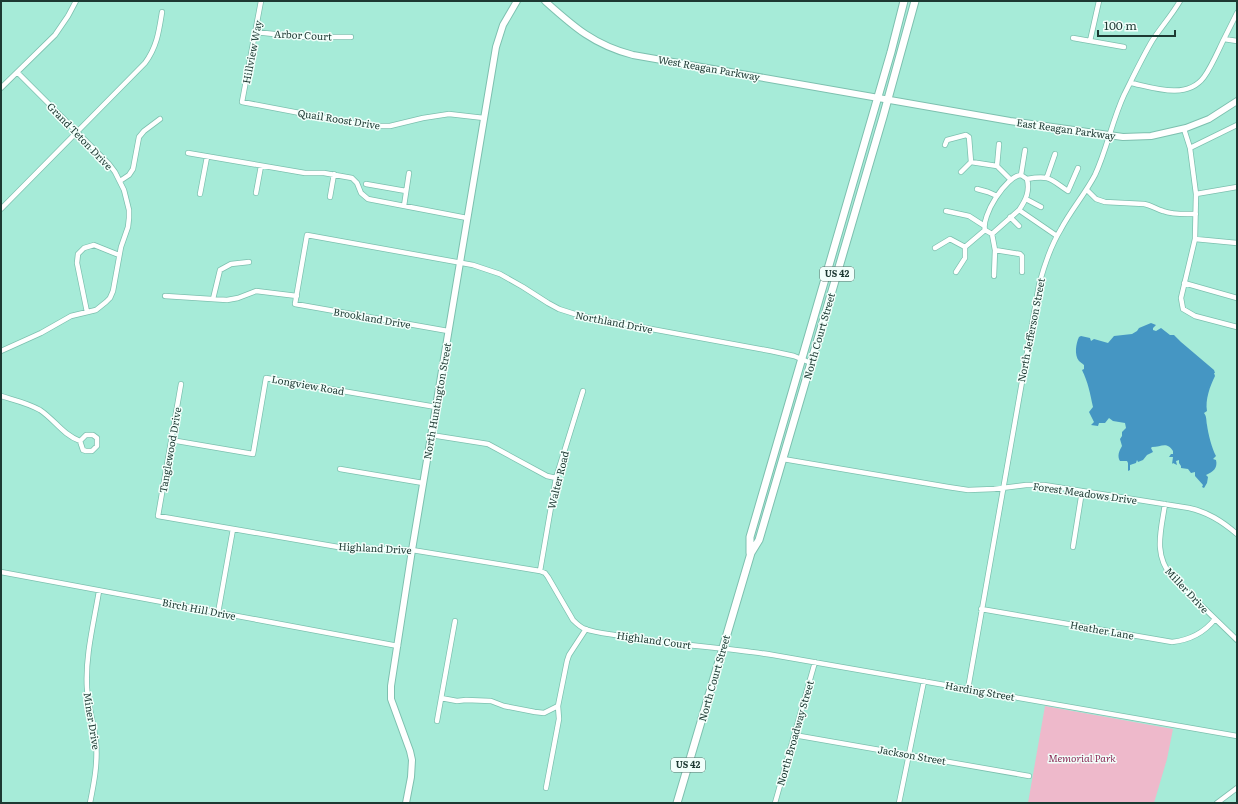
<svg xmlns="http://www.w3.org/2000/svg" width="1238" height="804" font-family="Literata,serif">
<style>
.green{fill:#eeb9cb}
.water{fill:#4596c3}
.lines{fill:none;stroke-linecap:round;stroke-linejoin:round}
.minor-casing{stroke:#7dc0af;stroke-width:6}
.tertiary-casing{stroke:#7dc0af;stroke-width:8}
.primary-casing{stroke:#7dc0af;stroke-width:9}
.minor{stroke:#fff;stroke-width:4.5}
.tertiary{stroke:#fff;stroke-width:6}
.primary{stroke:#fff;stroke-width:7}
.labels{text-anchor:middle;stroke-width:3;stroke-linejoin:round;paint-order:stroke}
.shield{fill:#f2fffb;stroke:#5d746e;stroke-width:1}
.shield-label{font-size:9px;font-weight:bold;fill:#1d3932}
.street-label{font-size:10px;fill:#1d3932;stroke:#f2fffb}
.park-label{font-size:10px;font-style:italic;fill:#8d2f59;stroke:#f2fffb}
</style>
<rect width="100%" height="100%" fill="#a6ebd8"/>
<!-- green -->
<path class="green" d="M1045,706L1173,729L1167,759L1154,803H1028Z"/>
<!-- water -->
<path class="water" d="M1151,323L1156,325L1153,328V330L1156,331L1161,328L1170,335H1174L1181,342L1214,370L1215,373H1214L1215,376C1210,386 1205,400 1207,411L1204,413C1207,417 1206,420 1207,425C1208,433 1212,449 1216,456L1213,459L1216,460C1218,468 1213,472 1206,475L1208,477L1207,483L1204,488L1202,487L1203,485L1195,476V472L1191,473L1188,469L1181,468V466L1179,463V460L1176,461L1177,465L1173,463L1172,464L1173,457H1169L1171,454H1173V451C1167,441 1161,447 1152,447L1151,448L1153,452L1147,455L1143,460L1138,462L1137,460L1136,463L1130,465V470L1128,471V463L1127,461H1120C1117,456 1119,451 1122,446L1120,439L1122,436V432L1126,428L1125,423L1113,421L1109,418L1105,423H1099L1098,426L1091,425L1094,422L1089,412L1093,407C1090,393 1088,382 1082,370L1084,369V365C1082,363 1080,362 1079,361C1074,355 1076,343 1079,337L1081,336L1090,338L1091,341L1094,339L1108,343L1114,336L1132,334L1137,331L1139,328Z"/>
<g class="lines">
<!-- minor casing -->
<g class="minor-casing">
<path id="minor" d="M261,1L242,102L368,126H390L423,118L449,114L484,118
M1099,1L1090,41L1124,47
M1237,13L1224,39L1237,41
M255,32L302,37H351
M1073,38L1090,41
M1131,83C1154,88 1187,100 1204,77C1212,66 1218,51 1224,39
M1,88L55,35L68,16L76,1
M1237,125L1190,148L1196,194L1195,239L1181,298L1183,309L1195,316L1237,327
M1184,129L1190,148
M945,145L947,140L966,135L969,137L971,162L997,166L1010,179
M188,153L305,173H324L352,178L357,183L361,193L368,199L467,218
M997,166L999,144
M961,172L971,162
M1021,175L1025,150
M1047,177L1055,154
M1027,179C1050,175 1050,179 1068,191L1078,168
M120,181L129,175L133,169L139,137L144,131L160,119
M366,184L406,191
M977,189L988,192L997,196
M1087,190L1096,199L1105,202L1144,204C1151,205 1156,209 1163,211C1174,215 1184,214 1196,214
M256,193L261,166
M200,194L207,157
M1196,194L1237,187
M330,197L334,174
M1026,199L1041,207
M404,206L409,173
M1,209L145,63C157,47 159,31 162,12
M1019,210L992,234L985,230C981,216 1006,176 1021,175L1027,179C1030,191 1026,200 1019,210L1057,236
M946,211L969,216L983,225
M1010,217L1019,226
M992,234L995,250L994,276
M1195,239L1237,243
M935,248L950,239L965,247L985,230
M995,250L1020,254L1022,256V272
M956,272L965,258V247
M1184,283L1237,298
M165,296L227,300L238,298L256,291L297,296
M213,299L220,270L231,264L249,262
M87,312L77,263L78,254L84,248L94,245L119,255
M448,331L295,304L307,235L473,265L500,274L523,287L548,303L559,309L581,316L771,351L794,356L811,363
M1,351L41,333L71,316L96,310L106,302L110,298L113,291L121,247L128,227L129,218V210L124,190L115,172L109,164L18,73
M181,384L158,516L344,548L412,550L540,571L545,573L548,577L573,620C577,624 580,627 585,629C596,633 610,634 621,636C671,645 722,647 773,655L1237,736
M1,396C14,400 28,403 40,410C55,420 62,434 80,441
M86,435H93L97,438V446L92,451H86L83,450L80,441Z
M431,435L488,444L547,476L556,478
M171,440L253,454L266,378L436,407
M783,459L948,487L968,490L994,489L1026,485H1044L1189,508C1208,512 1222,521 1237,534
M340,469L423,483
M1165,504C1161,531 1153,554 1172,577L1237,640
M1073,547L1082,491
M540,571L556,478L583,391
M1,572L398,646
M981,609L1172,642C1190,640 1204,633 1215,619
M218,613L233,529
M968,689L1039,285C1044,266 1050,247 1061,229C1071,210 1085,194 1095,175C1107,149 1112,121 1124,95C1133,77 1142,58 1152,41C1161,27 1172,15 1180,1
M441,698L457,701L466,700L491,701L504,706L535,712L544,713L558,706
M437,721L455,621
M794,735L1029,776
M546,788L559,719L558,706L567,661L569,655L586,629
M90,803C94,783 98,763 96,742C94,724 88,706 87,688C85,656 94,622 99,591
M775,803L815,662
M899,803L924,681
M1217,803L1237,788"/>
</g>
<!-- tertiary casing -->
<g class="tertiary-casing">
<path id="tertiary" d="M545,1C574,27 594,45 633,55L1010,121L1123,137L1151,136L1186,128L1209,119L1237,101
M406,803L411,777L412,760L410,751L391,699V686L412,550L496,47L503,25L517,1"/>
</g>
<!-- primary casing -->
<g class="primary-casing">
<path id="primary" d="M750,553V537L891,52L904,1
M677,803L751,553L759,540L883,117L915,1"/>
</g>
<!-- minor -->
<use href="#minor" class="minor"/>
<!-- tertiary -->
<use href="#tertiary" class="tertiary"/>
<!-- primary -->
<use href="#primary" class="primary"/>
</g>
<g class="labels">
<!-- shield labels -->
<g class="shield">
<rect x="820" y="267" width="34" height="14" rx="3"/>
<rect x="671" y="758" width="34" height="14" rx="3"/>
</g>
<g class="shield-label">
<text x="837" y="277">US 42</text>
<text x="688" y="768">US 42</text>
</g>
<!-- street labels -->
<g class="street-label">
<text transform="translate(303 35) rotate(3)" y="4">Arbor Court</text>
<text transform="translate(252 52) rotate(-79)" y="4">Hillview Way</text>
<text transform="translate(709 68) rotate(10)" y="4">West Reagan Parkway</text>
<text transform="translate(339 119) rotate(9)" y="4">Quail Roost Drive</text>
<text transform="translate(1066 129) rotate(8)" y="4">East Reagan Parkway</text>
<text transform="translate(80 136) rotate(46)" y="4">Grand Teton Drive</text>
<text transform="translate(372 318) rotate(10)" y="4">Brookland Drive</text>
<text transform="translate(614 322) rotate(11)" y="4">Northland Drive</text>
<text transform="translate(1031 330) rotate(-79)" y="4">North Jefferson Street</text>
<text transform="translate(819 336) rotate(-74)" y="4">North Court Street</text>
<text transform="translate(308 385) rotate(10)" y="4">Longview Road</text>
<text transform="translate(437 401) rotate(-80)" y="4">North Huntington Street</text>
<text transform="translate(170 450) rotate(-80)" y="4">Tanglewood Drive</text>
<text transform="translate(558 480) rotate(-76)" y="4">Walter Road</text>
<text transform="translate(1085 493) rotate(8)" y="4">Forest Meadows Drive</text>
<text transform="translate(375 548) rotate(3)" y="4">Highland Drive</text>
<text transform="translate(1187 590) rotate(47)" y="4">Miller Drive</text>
<text transform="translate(199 609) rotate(11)" y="4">Birch Hill Drive</text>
<text transform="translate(1102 630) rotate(10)" y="4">Heather Lane</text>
<text transform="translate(654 640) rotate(8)" y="4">Highland Court</text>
<text transform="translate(714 678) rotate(-74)" y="4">North Court Street</text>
<text transform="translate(980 691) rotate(10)" y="4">Harding Street</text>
<text transform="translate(92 721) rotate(81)" y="4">Miner Drive</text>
<text transform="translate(795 733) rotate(-74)" y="4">North Broadway Street</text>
<text transform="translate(912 755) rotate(10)" y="4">Jackson Street</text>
</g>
<!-- park labels -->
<g class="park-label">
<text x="1082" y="762">Memorial Park</text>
</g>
</g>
<!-- border -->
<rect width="1238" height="804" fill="none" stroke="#1d3932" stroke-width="4"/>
<!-- scale -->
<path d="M1098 30v6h77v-6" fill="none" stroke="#1d3932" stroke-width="2"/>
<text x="1104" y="30" font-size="12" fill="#1d3932" stroke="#f2fffb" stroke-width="3" paint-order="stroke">100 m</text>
</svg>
